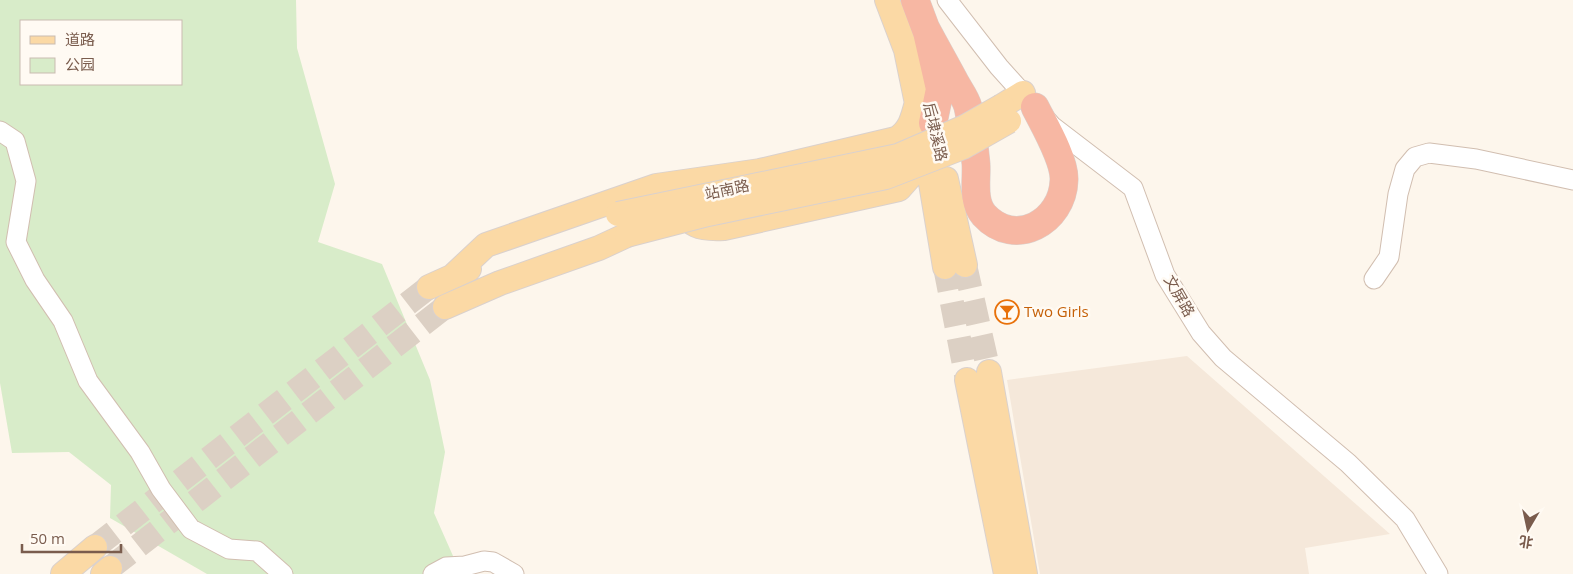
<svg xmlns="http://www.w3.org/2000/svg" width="1573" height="574" font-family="'Open Sans','Noto Sans SC',sans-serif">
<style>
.residential{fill:#f5e8da}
.green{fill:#d8ecc9;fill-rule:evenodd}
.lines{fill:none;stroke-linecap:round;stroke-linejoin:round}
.major-tunnel{stroke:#dcd0c4;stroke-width:24;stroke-dasharray:24 12;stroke-linecap:butt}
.minor-casing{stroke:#d1beb0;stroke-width:21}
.major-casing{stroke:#dad1cd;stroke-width:26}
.highway-casing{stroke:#dad1cd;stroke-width:29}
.minor{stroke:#fff;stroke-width:19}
.major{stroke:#fbd9a5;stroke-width:24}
.highway{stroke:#f7b7a3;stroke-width:28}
.major-bridge-casing{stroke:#dad1cd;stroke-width:26;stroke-linecap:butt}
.major-bridge{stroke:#fbd9a5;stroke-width:24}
.labels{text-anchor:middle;stroke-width:5;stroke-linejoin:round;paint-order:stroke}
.street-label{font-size:15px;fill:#7a5c4d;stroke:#fffaf3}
.food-label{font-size:15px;fill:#c56008;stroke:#fffaf3;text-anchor:start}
</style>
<rect width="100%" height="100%" fill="#fdf6ec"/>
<!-- residential -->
<path class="residential" d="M1187,356L1390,534L1305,548L1309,574H1040L1007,380Z"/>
<!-- green -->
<path class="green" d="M0,0H296L297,48L335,184L318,242L382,264L430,380L445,452L434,513L461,574H207L110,518L111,485L69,452L12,453L0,383ZM21,21H181V84H21Z"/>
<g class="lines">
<!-- major-tunnel -->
<path class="major-tunnel" d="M965,265L989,372
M945,267L967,380
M95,547L429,287
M110,568L445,307"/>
<!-- minor casing -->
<g class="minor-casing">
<path id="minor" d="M947,0L999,67L1052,126L1133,188L1165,275L1201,333L1223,358L1348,463L1405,519L1438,574
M0,131L15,141L26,181L16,242L35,280L63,321L88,381L140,452L161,489L191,529L229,549L257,551L283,574
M1374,279L1389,257L1398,194L1405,169L1415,157L1429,153L1476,159L1573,180
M433,574L446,567L465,566L484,561L493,562L514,574"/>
</g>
<!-- major casing -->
<g class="major-casing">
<path id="major" d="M887,0L906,50L921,123L945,267
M1002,106L1023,93
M946,179L965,265
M687,201C681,228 705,229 724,228L899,189L921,164
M454,275L486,245L656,186L760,171L896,139C910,131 913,118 917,102
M429,287L469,269
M445,307L500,283L599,248L627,235
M989,372L1025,574
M967,380L1006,574
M63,574L95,547
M103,574L110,568"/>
</g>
<!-- highway casing -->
<g class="highway-casing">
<path id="highway" d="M915,0L927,32L940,89L933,123
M925,27C935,46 946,65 956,84C960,91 966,99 968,107C972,125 974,145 976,164C977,180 972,201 984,215C1015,249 1063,222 1064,180C1065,160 1044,125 1035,107"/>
</g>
<!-- minor -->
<use href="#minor" class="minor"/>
<!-- major -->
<use href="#major" class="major"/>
<!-- highway -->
<use href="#highway" class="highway"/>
<!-- major-bridge casing -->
<g class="major-bridge-casing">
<path id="major-bridge" d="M618,214L898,156L965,127L1002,106
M627,235L708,214L886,177L963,147L1009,121"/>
</g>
<!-- major-bridge -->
<use href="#major-bridge" class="major-bridge"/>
</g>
<!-- icons -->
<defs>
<g id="bar-ring" transform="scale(1.25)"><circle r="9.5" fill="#fffaf3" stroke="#e8710a" stroke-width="1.5"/><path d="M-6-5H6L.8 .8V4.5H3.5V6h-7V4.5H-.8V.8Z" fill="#e8710a"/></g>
</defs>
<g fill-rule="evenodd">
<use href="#bar-ring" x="1007" y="312"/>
</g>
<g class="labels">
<!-- street labels -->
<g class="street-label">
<text transform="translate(935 132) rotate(77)" y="5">后埭溪路</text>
<text transform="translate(727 190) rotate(-12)" y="5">站南路</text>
<text transform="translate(1179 296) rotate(60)" y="5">文屏路</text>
</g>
<!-- food labels -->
<g class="food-label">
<text x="1024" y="317">Two Girls</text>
</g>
</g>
<!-- legend -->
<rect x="20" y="20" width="162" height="65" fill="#fffaf3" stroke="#cabbb1"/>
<rect x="30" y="36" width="25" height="8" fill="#fbd9a5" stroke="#cabbb1"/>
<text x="65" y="45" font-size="15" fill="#7a5c4d">道路</text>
<rect x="30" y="58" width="25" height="15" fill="#d8ecc9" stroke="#cabbb1"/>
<text x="65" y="70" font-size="15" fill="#7a5c4d">公园</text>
<!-- north arrow -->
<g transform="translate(1528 529) rotate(189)" stroke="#fffaf3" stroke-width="4" paint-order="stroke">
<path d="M0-4L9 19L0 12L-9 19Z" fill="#7a5c4d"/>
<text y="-8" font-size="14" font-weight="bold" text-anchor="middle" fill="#7a5c4d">北</text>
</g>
<!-- scale -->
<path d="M22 544v8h99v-8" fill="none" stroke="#7a5c4d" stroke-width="2.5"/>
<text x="30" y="544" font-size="15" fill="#7a5c4d" stroke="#fffaf3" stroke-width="4" paint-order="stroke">50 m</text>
</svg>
